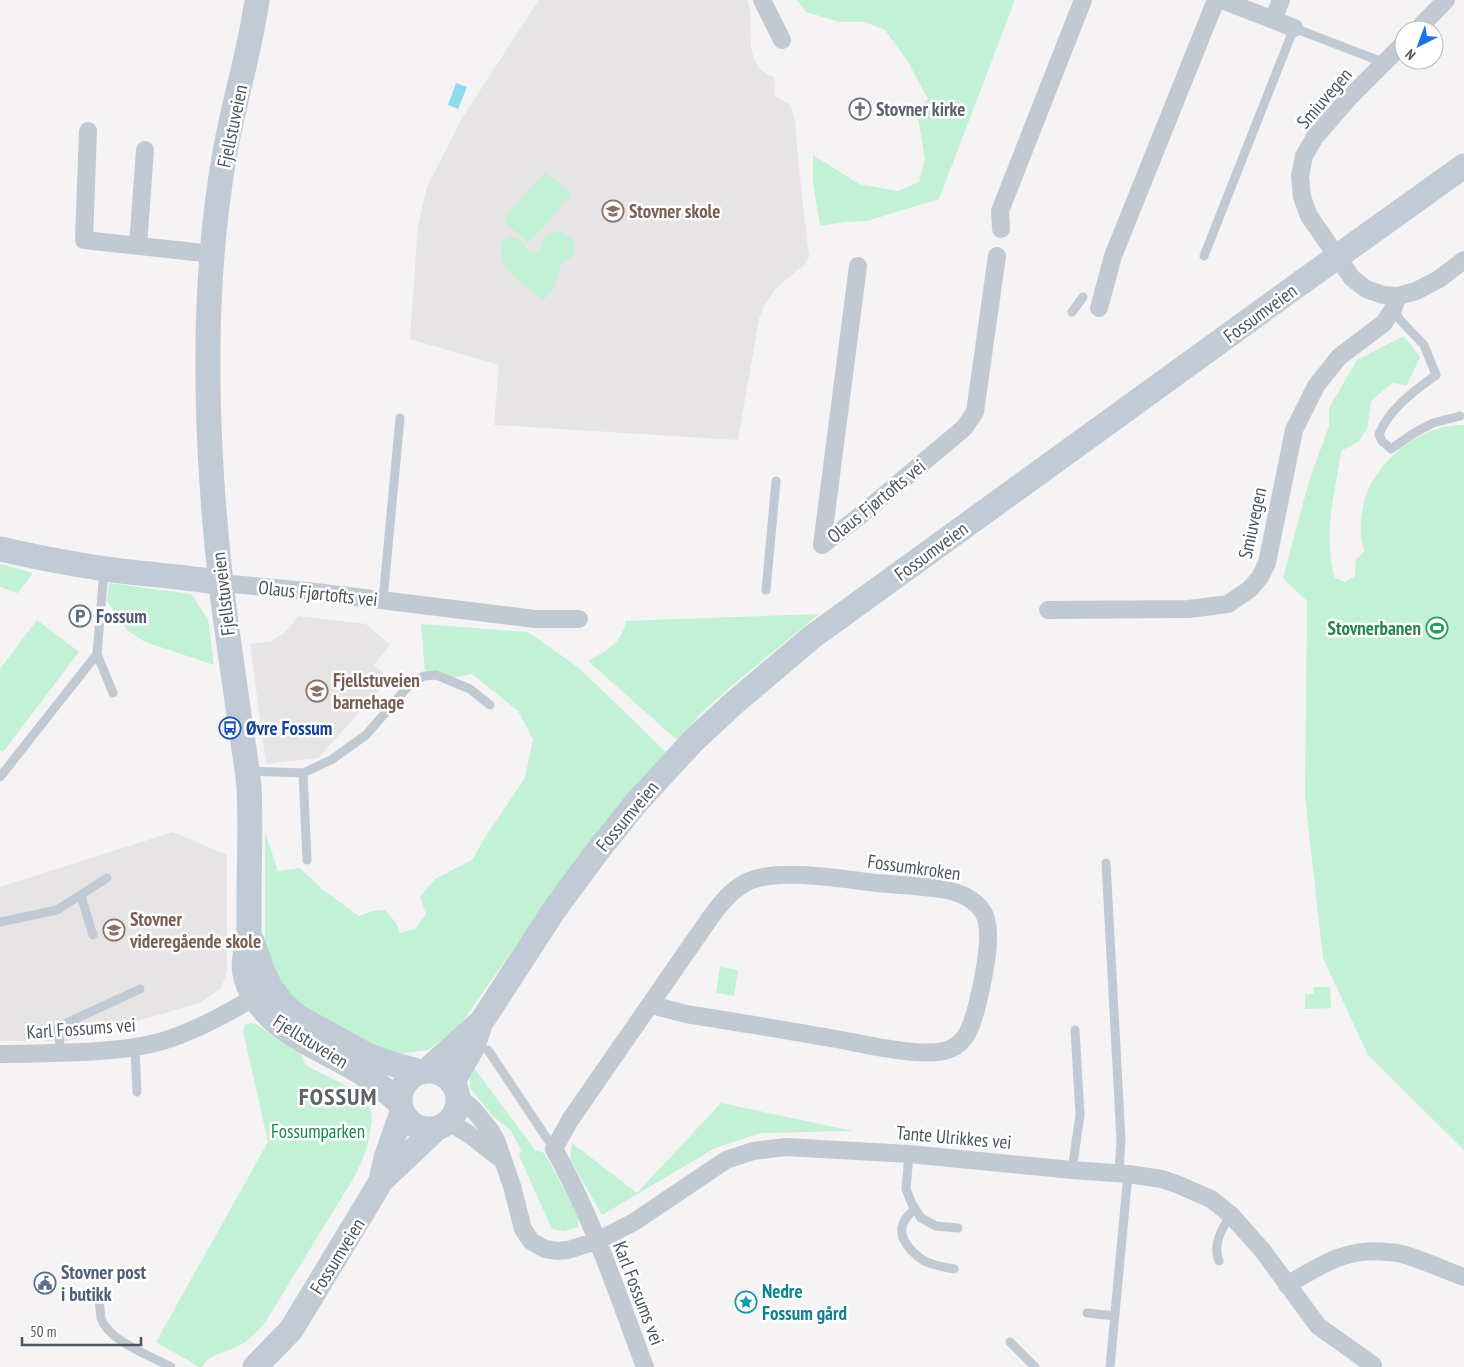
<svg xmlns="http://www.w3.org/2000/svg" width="1464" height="1367" font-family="'PT Sans Narrow',sans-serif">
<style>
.education{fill:#e6e4e5}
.green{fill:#c3f1d5}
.water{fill:#90daee}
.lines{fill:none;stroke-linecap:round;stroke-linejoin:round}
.lane{stroke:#c1cad2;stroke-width:9}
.street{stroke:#c1cad2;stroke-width:18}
.secondary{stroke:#c1cbd6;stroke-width:25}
.secondary-bridge{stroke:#c1cbd6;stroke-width:25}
.labels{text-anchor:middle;stroke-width:5;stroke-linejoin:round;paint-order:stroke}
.street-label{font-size:19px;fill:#4a5661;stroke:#fff}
.worship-label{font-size:19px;font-weight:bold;fill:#5b616d;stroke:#fff;text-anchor:start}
.education-label{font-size:19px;font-weight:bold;fill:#785e54;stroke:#fff;text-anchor:start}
.service-label{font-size:19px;font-weight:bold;fill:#4e5e75;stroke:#fff;text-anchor:start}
.leisure-label{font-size:19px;font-weight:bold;fill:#27864d;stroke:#fff;text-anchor:end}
.transit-label{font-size:19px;font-weight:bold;fill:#164399;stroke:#fff;text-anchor:start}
.park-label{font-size:19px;fill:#17864f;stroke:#fff}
.culture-label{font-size:19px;font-weight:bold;fill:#0d838f;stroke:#fff;text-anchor:start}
.district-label{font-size:24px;font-weight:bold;letter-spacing:1px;fill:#5f6368;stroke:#fff}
</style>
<rect width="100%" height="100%" fill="#f5f3f3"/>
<!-- education -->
<path class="education" d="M539,0H748L750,10L751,47L754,60L760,69L768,75L775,78L774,96L789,104L792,109L795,121L798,159L809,257L804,265L777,287L764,306L759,319L738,440L494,425L499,365L410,339L418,226L427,187L462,118Z
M298,616L366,624L390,645L374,665L390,679L318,758L266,764L250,644L273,641V640L285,632L291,626Z
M173,832L227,855V973L221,988L200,1003L68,1041H0V887Z"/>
<!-- green -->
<path class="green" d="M797,0H1015L939,199L867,221L844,222L820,226L813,183V155L859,184L898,191L919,182L925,159L917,112L928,99L908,62L885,30L865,22H840L806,12Z
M544,173H547L570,192V196L531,241L527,242L505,222L504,218Z
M558,231C577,235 581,256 561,264L555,286L544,300C527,286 491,267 503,240L511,236L520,239C526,246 528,259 541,249C543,239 547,233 558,231Z
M1404,336L1420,357L1407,385L1392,383L1371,401L1367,429L1358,442L1341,451C1335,496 1322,534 1335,578L1345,582L1355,576L1356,559L1364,552C1360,537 1360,522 1363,507C1371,464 1420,424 1464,425V1150L1368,1055L1323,958L1305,797L1307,601L1283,578L1309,481L1329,426V408L1357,360Z
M0,564L33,573L18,593L0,587Z
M109,583L191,594L208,619L214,665L145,642L127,630L107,601Z
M819,614L735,683L701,713L678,741L588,661C607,651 622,643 626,621Z
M37,620L79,652L3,752L0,750V669Z
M421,624L528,632L579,668L667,753L563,878L458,1028L428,1050L395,1054L379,1050L293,1000L277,981L265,941V832L278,871L300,868L323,890L359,916L373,911L385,910L396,923L400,933L415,929L426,914L420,897L435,879L472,860L486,836L525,778L533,739L518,711L472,674L453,678L425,670Z
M720,967L738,970L734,996L716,993Z
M1314,987H1330L1331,1008L1305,1009V994H1314Z
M251,1023L256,1024L282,1042L298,1051L301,1054L305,1063L309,1067C326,1076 367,1092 371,1112C373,1118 371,1125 370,1131C368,1149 361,1164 353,1179L266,1321C259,1330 251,1339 240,1345C227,1353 210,1353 202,1367H200L156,1342L268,1142L243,1031L245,1025Z
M475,1069L535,1150L544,1153L578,1213V1227L564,1231L552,1229L519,1156L521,1150L511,1131L493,1116L470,1088V1073Z
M721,1103L853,1131L761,1133L715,1148L602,1215L570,1159L572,1143L637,1193Z"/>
<!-- water -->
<path class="water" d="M456,83L467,87L458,109L448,105Z"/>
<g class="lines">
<!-- lane -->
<path class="lane" d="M1204,256L1294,28L1385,63
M1393,309L1400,320L1424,345L1436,375C1414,391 1390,408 1379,434L1382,441L1391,449L1414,433L1433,423L1460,416
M1072,312L1083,297
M766,590L776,481
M383,600L400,418
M97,654L113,693
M248,771L303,773L331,760L366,735L411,683L424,676L436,675L470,689L490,705
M303,773L307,860
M0,777L97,654L104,571
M1106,863L1121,1140L1119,1173
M81,896L93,935
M0,922L57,910L107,878
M135,1048L137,1092
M488,1050L554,1149
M61,1054L58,1027L140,989
M909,1154L906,1189L912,1204L921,1218L936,1226L958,1228
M1072,1170L1080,1115L1075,1030
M915,1209C899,1222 897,1234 911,1250C915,1254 921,1260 927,1262C935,1266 945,1267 954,1269
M1219,1261C1212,1245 1222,1228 1231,1215
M99,1299C100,1305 100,1312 101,1318C108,1341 151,1356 171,1367
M1087,1313L1115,1316
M1010,1342L1035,1367
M1110,1367L1128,1174"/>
<!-- street -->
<path class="street" d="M762,0L782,40
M1222,0L1294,28
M1273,20L1281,0
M1417,30L1446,0
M1404,43L1347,100L1315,137L1304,156L1300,176L1302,197L1309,216L1352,278L1366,289L1383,295L1398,296L1416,291L1439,279L1464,260
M88,131L84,240L213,254
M1001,229L1000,211L1083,0
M138,246L145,150
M1099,308L1113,256L1216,0
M822,545L856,519L964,428L975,412L997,256
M822,545L858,266
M221,583L307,591L535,619H579
M1048,610L1189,609L1228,604L1250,589L1260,577L1267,563L1294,430L1316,386L1339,357L1384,323L1393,309L1398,296
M0,1054C28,1054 56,1053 85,1052C115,1050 143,1048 172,1038C204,1027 234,1009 264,992
M458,1096L473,1109L490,1130L496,1140L512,1186L523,1229L531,1241L545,1249L558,1251L568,1250L597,1241L634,1222L726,1160L753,1151L786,1147L909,1154L1072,1170L1128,1174L1162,1179L1179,1185L1211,1199L1231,1215L1263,1251L1318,1326L1373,1365
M449,1122L470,1135L502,1160
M1287,1285C1321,1265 1347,1247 1387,1252C1392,1252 1398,1253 1402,1254C1423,1260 1444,1270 1464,1277
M645,1367C617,1293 593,1218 554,1149L570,1120L710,918C721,903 732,889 749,881C781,868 842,879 877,883C899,885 920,886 942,889C956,892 971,896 981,909C986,915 988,926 988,934C989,954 977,1020 965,1037C960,1044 953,1049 944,1051C916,1057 864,1044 836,1039C786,1030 736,1022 686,1014L659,1007L652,1003"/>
<!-- secondary -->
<path class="secondary" d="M257,0C250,51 234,101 225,152C212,225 207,309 208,384C209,461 215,539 225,616C230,651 235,687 240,722C243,744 247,765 249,787C251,825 249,863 249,901C249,910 249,920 249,930C248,954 238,963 250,989C271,1032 319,1047 357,1070C373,1079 386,1091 400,1103
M1369,234L1464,166
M0,549C40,558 80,566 121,571C155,575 188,577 221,583
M252,941L263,972L271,988L282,1003L298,1017L367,1055L389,1063L421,1072
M400 1100a29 29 0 1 1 58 0a29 29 0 1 1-58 0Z
M426,1071L482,1021L554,910L596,853L636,803L659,778L694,740L734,703L812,637L1302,282
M452,1083L472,1048L479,1028
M381,1181L436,1129
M255,1367L291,1330L368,1203L381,1181L386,1158L402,1112"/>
<!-- secondary-bridge -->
<path class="secondary-bridge" d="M1302,282L1369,234"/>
</g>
<!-- icons -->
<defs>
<g id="church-ring" transform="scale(1.125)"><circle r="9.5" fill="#fff" stroke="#6b7280" stroke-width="1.5"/><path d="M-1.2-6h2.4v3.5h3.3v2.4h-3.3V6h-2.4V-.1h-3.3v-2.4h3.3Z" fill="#6b7280"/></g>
<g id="school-ring" transform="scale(1.125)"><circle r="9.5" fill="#fff" stroke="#8d6e63" stroke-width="1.5"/><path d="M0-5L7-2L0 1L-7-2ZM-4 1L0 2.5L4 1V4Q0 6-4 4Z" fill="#8d6e63"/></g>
<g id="parking-ring" transform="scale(1.125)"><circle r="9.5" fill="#fff" stroke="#5c6f8a" stroke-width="1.5"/><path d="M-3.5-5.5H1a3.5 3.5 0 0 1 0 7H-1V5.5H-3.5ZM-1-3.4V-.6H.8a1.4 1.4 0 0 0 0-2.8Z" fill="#5c6f8a"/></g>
<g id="stadium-ring" transform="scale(1.125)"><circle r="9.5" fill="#fff" stroke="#2e9e5b" stroke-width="1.5"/><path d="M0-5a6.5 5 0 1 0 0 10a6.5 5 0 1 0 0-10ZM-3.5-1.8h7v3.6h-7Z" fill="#2e9e5b"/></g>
<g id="bus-ring" transform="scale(1.125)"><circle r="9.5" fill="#fff" stroke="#1a4fb4" stroke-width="1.5"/><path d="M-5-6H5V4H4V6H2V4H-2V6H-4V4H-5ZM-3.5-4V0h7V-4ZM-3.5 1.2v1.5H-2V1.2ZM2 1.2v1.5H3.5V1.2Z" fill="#1a4fb4"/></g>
<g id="civic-ring" transform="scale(1.125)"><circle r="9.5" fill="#fff" stroke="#5c6f8a" stroke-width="1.5"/><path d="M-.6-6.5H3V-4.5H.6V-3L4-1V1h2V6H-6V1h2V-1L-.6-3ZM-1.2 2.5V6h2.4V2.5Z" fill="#5c6f8a"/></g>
<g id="sight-ring" transform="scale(1.125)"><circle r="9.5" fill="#fff" stroke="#0f9aa8" stroke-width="1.5"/><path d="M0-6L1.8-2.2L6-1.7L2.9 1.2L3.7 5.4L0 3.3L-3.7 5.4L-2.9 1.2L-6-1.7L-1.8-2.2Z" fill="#0f9aa8"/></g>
</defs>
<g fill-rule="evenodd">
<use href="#church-ring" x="860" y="109"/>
<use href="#school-ring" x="613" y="211"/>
<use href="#parking-ring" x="80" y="616"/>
<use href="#stadium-ring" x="1437" y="628"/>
<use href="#school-ring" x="317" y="691"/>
<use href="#bus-ring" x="230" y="728"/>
<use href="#school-ring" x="114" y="930"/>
<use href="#civic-ring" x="45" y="1283"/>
<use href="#sight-ring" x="746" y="1302"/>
</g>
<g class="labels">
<!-- street labels -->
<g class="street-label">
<text transform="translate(1324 98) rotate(-49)" y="7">Smiuvegen</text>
<text transform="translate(232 126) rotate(-78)" y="7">Fjellstuveien</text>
<text transform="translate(1260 313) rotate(-36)" y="7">Fossumveien</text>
<text transform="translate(876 501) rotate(-39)" y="7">Olaus Fjørtofts vei</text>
<text transform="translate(1252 523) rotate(-78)" y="7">Smiuvegen</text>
<text transform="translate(931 551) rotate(-36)" y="7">Fossumveien</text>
<text transform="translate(318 593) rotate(6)" y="7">Olaus Fjørtofts vei</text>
<text transform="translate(223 594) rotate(-97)" y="7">Fjellstuveien</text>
<text transform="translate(627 816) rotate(-50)" y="7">Fossumveien</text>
<text transform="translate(914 867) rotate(8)" y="7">Fossumkroken</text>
<text transform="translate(81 1028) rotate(-4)" y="7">Karl Fossums vei</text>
<text transform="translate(311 1041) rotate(32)" y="7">Fjellstuveien</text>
<text transform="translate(954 1137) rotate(5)" y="7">Tante Ulrikkes vei</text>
<text transform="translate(337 1256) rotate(-58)" y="7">Fossumveien</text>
<text transform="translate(639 1293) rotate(69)" y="7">Karl Fossums vei</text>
</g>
<!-- worship labels -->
<g class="worship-label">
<text x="876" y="116">Stovner kirke</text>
</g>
<!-- education labels -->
<g class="education-label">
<text x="629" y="218">Stovner skole</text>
<text x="333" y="687">Fjellstuveien<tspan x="333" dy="22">barnehage</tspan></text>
<text x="130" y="926">Stovner<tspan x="130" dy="22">videregående skole</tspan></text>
</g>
<!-- service labels -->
<g class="service-label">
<text x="96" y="623">Fossum</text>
<text x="61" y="1279">Stovner post<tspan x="61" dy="22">i butikk</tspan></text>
</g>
<!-- leisure labels -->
<g class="leisure-label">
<text x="1421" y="635">Stovnerbanen</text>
</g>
<!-- transit labels -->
<g class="transit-label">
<text x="246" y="735">Øvre Fossum</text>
</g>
<!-- park labels -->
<g class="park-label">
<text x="318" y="1138">Fossumparken</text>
</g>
<!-- culture labels -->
<g class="culture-label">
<text x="762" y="1298">Nedre<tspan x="762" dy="22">Fossum gård</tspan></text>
</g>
<!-- district labels -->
<g class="district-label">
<text x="338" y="1105">FOSSUM</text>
</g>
</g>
<!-- north arrow -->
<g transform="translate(1419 45) rotate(222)"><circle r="24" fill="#ffffff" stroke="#b7bbc0"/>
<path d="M0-4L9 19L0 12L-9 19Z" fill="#1a73e8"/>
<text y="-8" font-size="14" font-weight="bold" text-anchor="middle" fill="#4a5661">N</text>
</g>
<!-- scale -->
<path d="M22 1337v8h119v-8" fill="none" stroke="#4a5661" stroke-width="2.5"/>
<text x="30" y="1337" font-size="15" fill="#4a5661" stroke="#ffffff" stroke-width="4" paint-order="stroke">50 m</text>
</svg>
